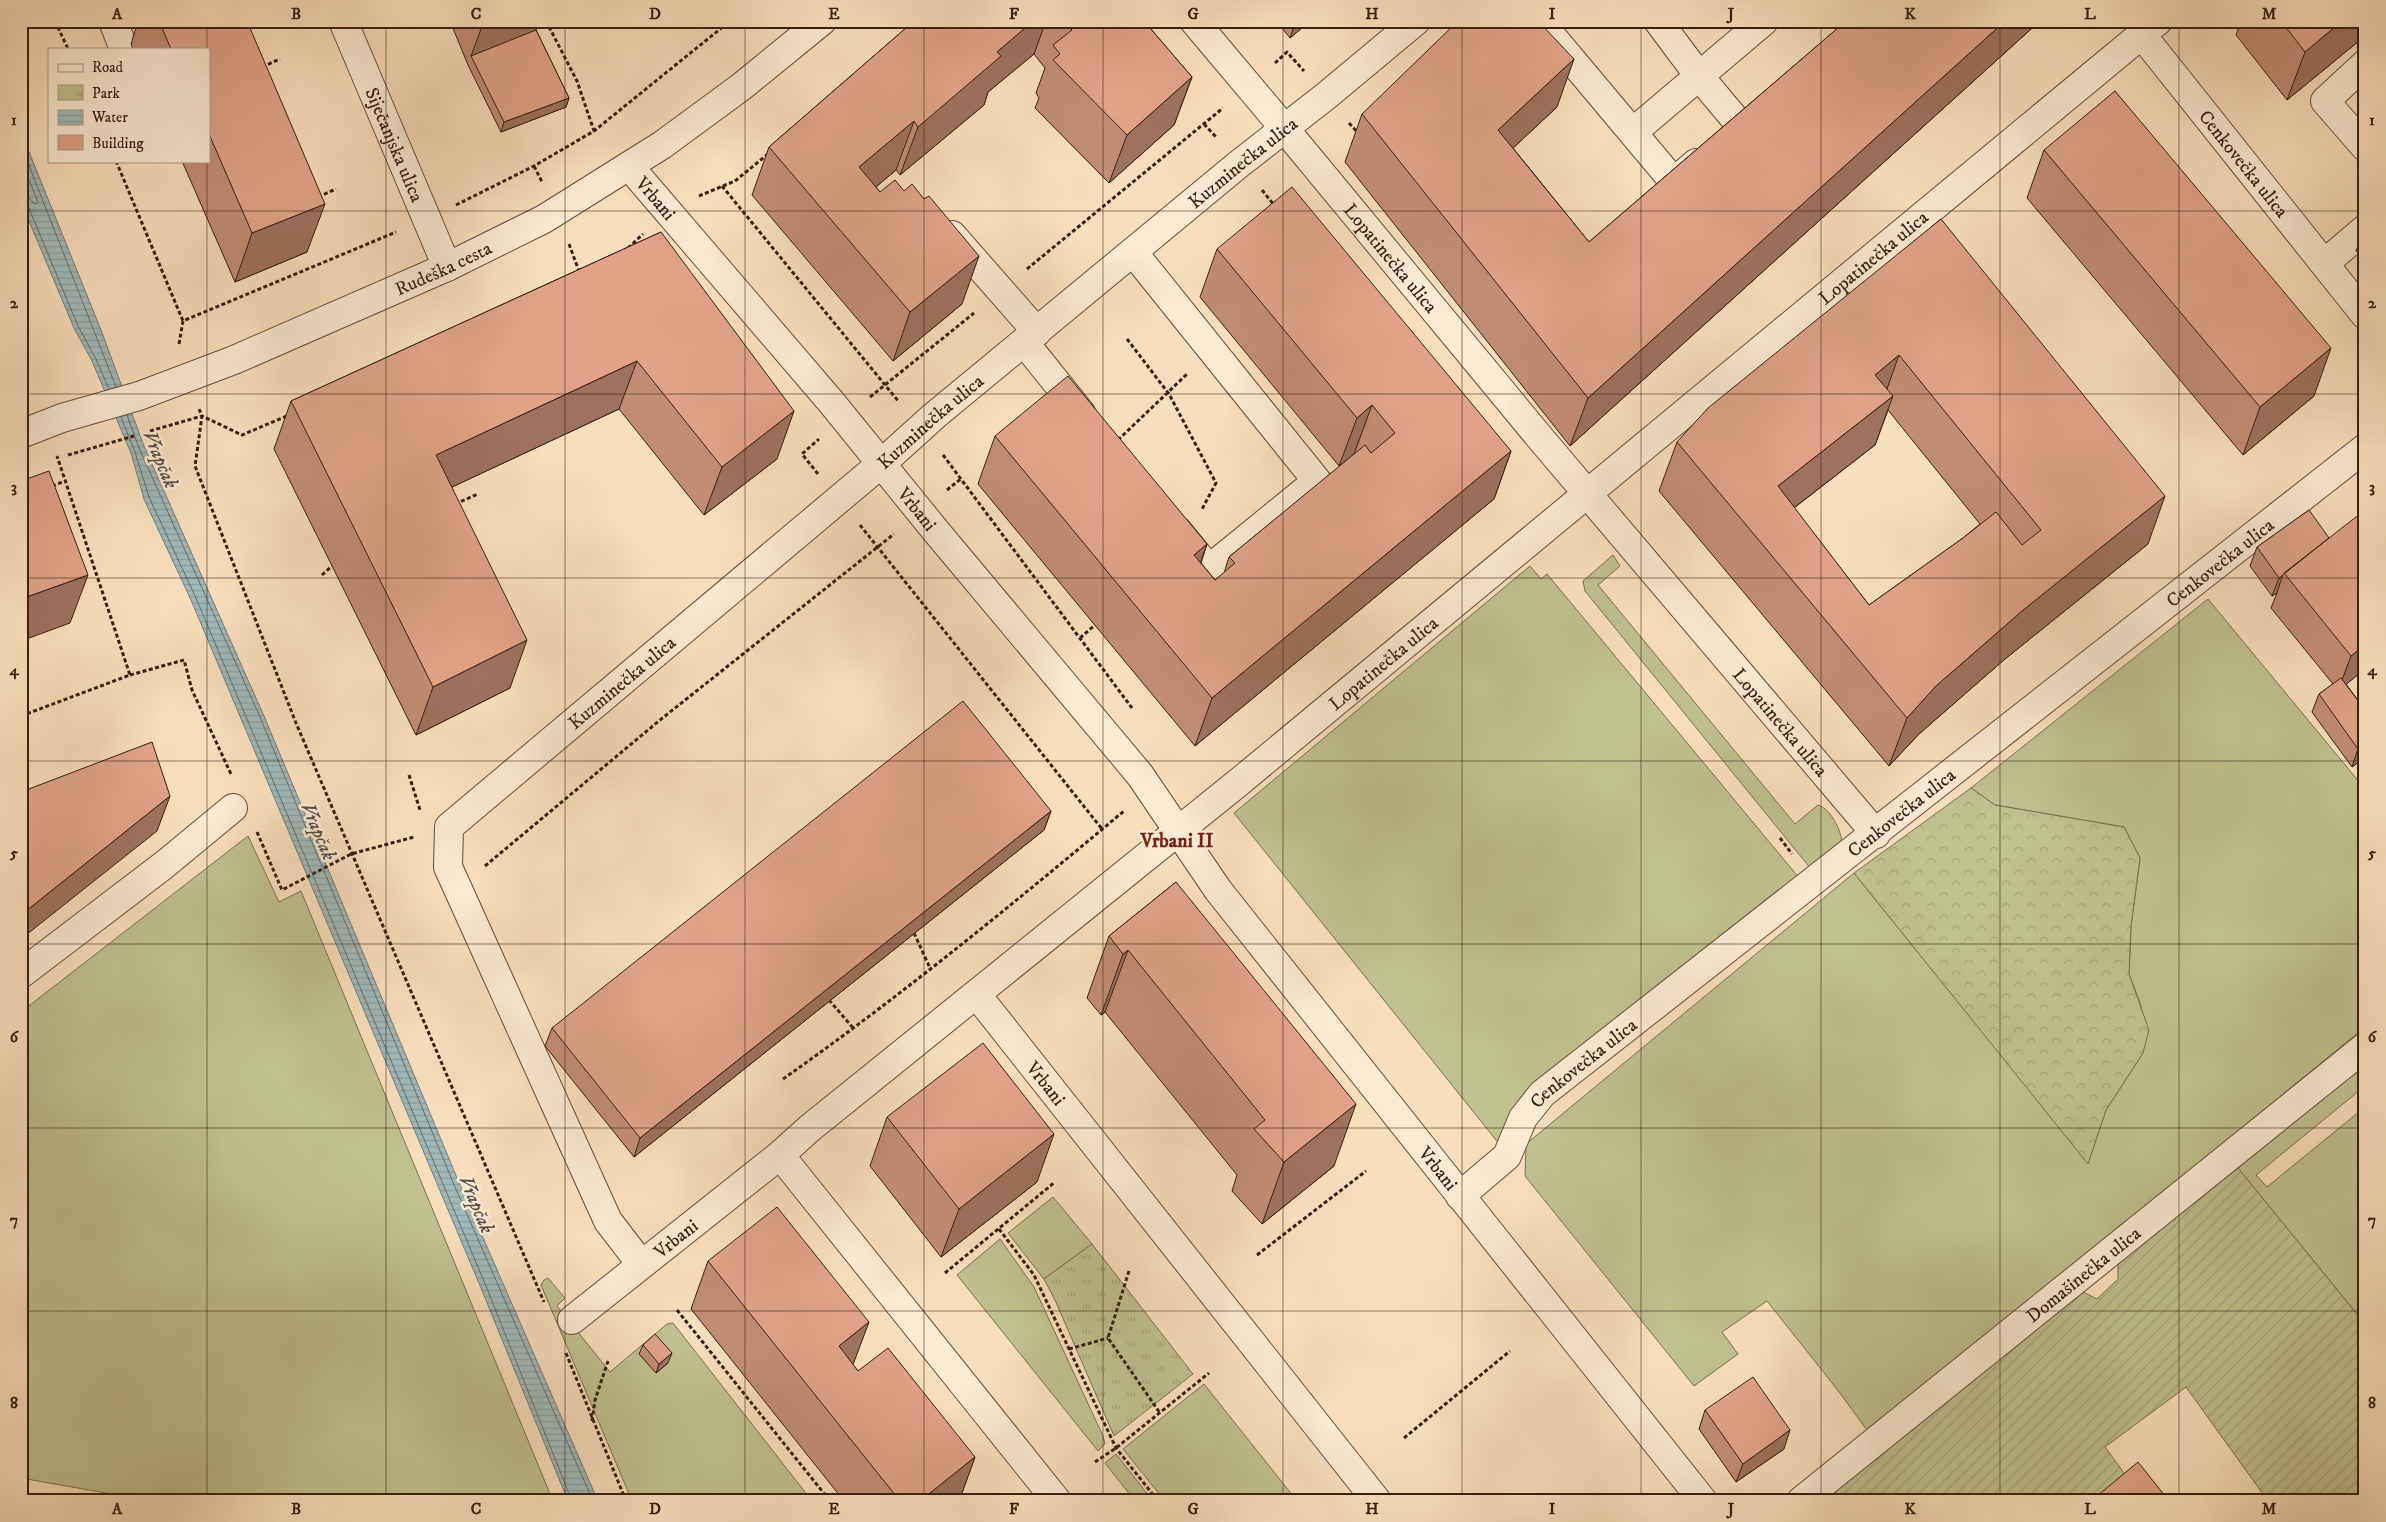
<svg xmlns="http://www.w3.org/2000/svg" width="2386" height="1522" font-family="'IM FELL DW Pica',serif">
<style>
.grass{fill:#bfc18f;stroke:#7a7052}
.forest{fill:url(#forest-crowns);stroke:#7a7052}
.park{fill:url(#park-tufts);stroke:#7a7052}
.garden{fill:url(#garden-furrows);stroke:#7a7052}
.water{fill:url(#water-rules);stroke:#767c78}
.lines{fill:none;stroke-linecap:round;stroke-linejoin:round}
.shore{stroke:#6b6c68;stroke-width:1}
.minor-casing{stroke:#664f3f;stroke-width:30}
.path{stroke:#361f15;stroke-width:3;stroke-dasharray:4 2.5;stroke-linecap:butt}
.minor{stroke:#faead3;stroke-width:28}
.wall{fill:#c18c75;stroke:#361f15;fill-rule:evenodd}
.shaded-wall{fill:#9d725f;stroke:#361f15}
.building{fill:#e0a388;stroke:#361f15;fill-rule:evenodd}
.grid{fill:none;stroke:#361f15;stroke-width:1;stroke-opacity:0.55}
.labels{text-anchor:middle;stroke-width:5;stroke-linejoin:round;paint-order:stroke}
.street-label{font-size:19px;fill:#361f15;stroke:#faead3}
.water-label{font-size:20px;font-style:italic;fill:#564e47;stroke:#faead3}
.neighbourhood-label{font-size:20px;font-weight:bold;fill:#7a1f14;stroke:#faead3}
.neatline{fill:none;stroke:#361f15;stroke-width:2}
.grid-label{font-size:16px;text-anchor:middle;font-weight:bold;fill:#361f15}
</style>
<defs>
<pattern id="forest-crowns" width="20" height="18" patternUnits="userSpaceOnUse" patternTransform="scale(1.25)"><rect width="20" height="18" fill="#bfc18f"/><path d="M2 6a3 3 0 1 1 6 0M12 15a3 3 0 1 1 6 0" fill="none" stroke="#a5a57a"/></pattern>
<pattern id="park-tufts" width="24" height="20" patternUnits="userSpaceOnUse" patternTransform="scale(1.25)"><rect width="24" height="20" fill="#bfc18f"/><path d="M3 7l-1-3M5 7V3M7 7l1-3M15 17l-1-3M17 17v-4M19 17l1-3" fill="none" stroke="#a5a57a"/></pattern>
<pattern id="garden-furrows" width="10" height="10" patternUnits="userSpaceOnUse" patternTransform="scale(1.25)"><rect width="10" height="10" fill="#bfc18f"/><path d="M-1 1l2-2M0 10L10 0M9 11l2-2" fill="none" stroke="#a5a57a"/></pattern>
<pattern id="water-rules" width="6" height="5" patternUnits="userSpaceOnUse" patternTransform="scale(1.25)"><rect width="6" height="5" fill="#a0baba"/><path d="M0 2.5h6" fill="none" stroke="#8a9f9f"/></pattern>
</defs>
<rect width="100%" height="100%" fill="#f8dfbc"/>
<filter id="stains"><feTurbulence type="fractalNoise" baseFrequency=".004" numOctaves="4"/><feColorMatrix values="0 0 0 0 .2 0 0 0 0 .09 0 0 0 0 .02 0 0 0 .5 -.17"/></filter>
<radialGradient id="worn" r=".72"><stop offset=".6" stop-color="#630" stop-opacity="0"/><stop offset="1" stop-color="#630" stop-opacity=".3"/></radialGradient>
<!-- grass -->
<path class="grass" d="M1613,555L1620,566L1598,585L1795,824L1818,805C1831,809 1841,830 1842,843L1811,869L1585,591L1583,581Z
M1530,566L1541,579L1547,574L1800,879L1710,954L1542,1076L1522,1097L1500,1145L1234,813Z
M2208,599L2365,789V1027L1869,1433L1840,1393L1767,1301L1722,1332L1738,1354L1694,1386L1525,1176L1526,1144L1854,873L2088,1163L2106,1110L2143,1053L2141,1005L2129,974L2131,926L2140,858L2124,827L1995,805L1971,788Z
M248,836L279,902L301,891L553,1501H151L21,1478V1012Z
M2365,1065V1086L2256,1175L2267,1187L2365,1107V1324L2238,1168Z
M1053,1197L1092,1244L1044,1279L1008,1233Z
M1000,1239L1034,1287L1103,1436L1105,1444L1098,1451L957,1275Z
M548,1278L565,1298L557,1306L610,1372L667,1324L673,1323L812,1501H632L541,1285L544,1280Z
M1204,1384L1297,1501H1165L1123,1449Z
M1116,1454L1153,1501H1135L1105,1463Z"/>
<!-- forest -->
<path class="forest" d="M1971,788L1995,805L2124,827L2140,858L2131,926L2129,974L2149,1030L2143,1053L2106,1110L2088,1164L1854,873Z"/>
<!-- park -->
<path class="park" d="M1092,1244L1193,1374L1114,1436L1055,1300L1044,1279Z"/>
<!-- garden -->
<path class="garden" d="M2238,1168L2365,1324V1499L2268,1501L2186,1387L2105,1447L2127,1477L2097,1501H1947L1944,1496L1939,1501H1824L2083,1292L2097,1299L2118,1279V1264Z"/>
<!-- water -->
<path class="water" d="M21,132L101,330L144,446L264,716L460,1185L598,1501H568L481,1288L191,600L144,499L131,453L92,361L74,328L21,202Z"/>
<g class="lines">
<!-- shore -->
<path class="shore" d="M21,145L116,387
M21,160L38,202L35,204L29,198L21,196
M21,202L28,206L78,326L96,359L109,389
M127,415L139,448L260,717L455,1187L593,1501
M121,417L135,452L149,497L196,598L486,1286L572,1501"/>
<!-- minor casing -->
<g class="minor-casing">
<g id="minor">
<path d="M113,21L123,47"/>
<path id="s1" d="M343,21L447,267"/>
<path id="s2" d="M1194,21L1284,128L1541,439L1876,834"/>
<path d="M1539,21L1674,182L1696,163"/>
<path d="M1658,21L1699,76L1740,125"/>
<path id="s3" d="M2142,35L2365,315"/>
<path d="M2365,64L2325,101L2365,147"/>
<path d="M1633,132L1764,21"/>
<path id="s4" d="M629,166L832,403L935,530L1140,775L1218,890L1703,1501"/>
<path d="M952,235L1037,332"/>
<path d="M1133,252L1317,481L1209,569L1178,531"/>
<path d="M2325,263L2365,229"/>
<path d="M1024,342L1081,413"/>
<path id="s5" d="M21,434L62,418L139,396L234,360L447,267L544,219L662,145L741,87L822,21"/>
<path d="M21,974L164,865L233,808"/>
<path id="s6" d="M977,995L1377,1501"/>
<path d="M780,1155L1057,1501"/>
<path id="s7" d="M1460,1196L1507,1156L1523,1118L1542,1094L2365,448"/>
<path id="s8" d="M641,1264L608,1221L448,867L449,827L882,463L934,416L1239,164L1326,96L1416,21"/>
<path id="s9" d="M572,1320L780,1155L810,1128L1239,782L2158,21"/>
<path id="s10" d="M1801,1501L2365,1047"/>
</g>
</g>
<!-- path -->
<path class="path" d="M55,21L68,49
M546,21L577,81L594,131
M1275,63L1287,52L1304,71
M262,67L280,59
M1349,123L1358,133
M1204,124L1217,138
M116,161L183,321
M534,166L542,182
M722,186L899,402
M1262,190L1274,205
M699,196L735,181L768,154
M318,197L336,189
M456,205L534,166L594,131L730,21
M569,244L580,274
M628,248L643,234
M1027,269L1223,108
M1127,339L1169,394L1216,483L1202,509
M179,344L183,321L396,232
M870,397L974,313
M199,409L202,416L195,466L296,723L544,1302
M150,431L202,416L242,435L289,415
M1118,440L1187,374
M68,455L134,436
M943,455L1132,708
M818,474L802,454L819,439
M52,486L65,481
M947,490L962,478
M455,504L478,494
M860,525L1102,829
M322,575L332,566
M1080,638L1095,625
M130,675L184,660L192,690L231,774
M21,716L130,675L57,456
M409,775L420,810
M257,832L282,890L351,854L414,837
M1780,838L1792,854
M485,866L660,720L894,534
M914,933L930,968
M829,1000L854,1029
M783,1079C901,996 1013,904 1124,811
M999,1229L1034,1275L1116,1448L1158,1501
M1257,1255L1366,1171
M1129,1271L1108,1338L1160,1413
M945,1273L1055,1182
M677,1310L830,1501
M1069,1349L1108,1338
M566,1353L626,1501
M592,1421L595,1400L608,1361
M1404,1438L1510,1351
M1095,1462L1116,1448L1209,1373
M1152,1501L1155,1497"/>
<!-- minor -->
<use href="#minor" class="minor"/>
</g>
<!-- wall -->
<path class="wall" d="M138,21H247L307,252L235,282L182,161H209V49H133L131,44Z
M450,21H539L536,30L569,98L566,107L501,132L468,65Z
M914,21H1144L1192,77L1174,125L1109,183L1035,108L1039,98L1036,93L1045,68L1034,54L988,92L984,105L900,175L896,170L876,187L962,304L893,361L752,195L769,147Z
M1276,21H1310L1290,38Z
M1846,21H2040L1570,446L1345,162L1362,114L1557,107L1513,148L1589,242Z
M2241,21H2365V36L2287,100L2236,35Z
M2044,150L2314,396L2243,455L2027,198Z
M1941,219L2148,544L2005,659L1919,734L1889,766L1659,491L1677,442ZM1888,410L1980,524L1963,538L1869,605L1794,508L1875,445Z
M2365,228V261L2356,251Z
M661,232L777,459L704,515L619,409L452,487L510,688L416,735L274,449L291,401Z
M1217,249L1511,451L1494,499L1195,746L978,484L995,436L1207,544L1201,563L1215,580L1224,573L1229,557L1355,454L1339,466L1200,297Z
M2309,510L2365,669L2346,684L2365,710V757L2352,767L2312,712L2319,694L2333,684L2271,608L2277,593L2272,596L2250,566L2257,547Z
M1051,811L1044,830L634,1157L545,1046L552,1028Z
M1176,882L1334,1166L1262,1224L1232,1191L1237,1175L1105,1012L1101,1015L1087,998L1109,936Z
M887,1117L1037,1182L941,1257L870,1166Z
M708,1261L853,1365L858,1371L975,1457L959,1501H844L691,1309Z
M643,1345L668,1363L656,1373L639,1354Z
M1705,1410L1784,1449L1736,1482L1699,1429Z"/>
<!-- shaded-wall -->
<path class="shaded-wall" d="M484,21H539L533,39L471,56Z
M1033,21H1046L1034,54L988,92L984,105L900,175L918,127L997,52Z
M1296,21H1310L1290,38Z
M2005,21H2040L1570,446L1588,398Z
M2342,21H2365V36L2287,100L2305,52Z
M1574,59L1557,107L1481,178L1498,130Z
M1192,77L1174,125L1109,183L1127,135Z
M569,98L566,107L501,132L504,122Z
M914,121L896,170L842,215L859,167Z
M325,204L307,252L235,282L252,233Z
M979,256L962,304L893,361L910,312Z
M2331,348L2314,396L2243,455L2260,407Z
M1899,355L1882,403L1875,375Z
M637,361L619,409L418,503L436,455Z
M1893,396L1875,445L1760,534L1778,486Z
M1372,405L1354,454L1339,466L1357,418Z
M794,411L777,459L704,515L722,467Z
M1511,451L1494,499L1195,746L1212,698Z
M2165,496L2148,544L2005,659L1919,734L1889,766L1907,718L1936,686L2022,611Z
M1207,544L1190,592L1194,555Z
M2283,574L2277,593L2272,596L2279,578Z
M88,575L70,623L21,641V599Z
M527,640L510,688L416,735L433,687Z
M2365,645V669L2338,691L2351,656Z
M2365,744V757L2352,767L2358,749Z
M170,796L157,831L21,939V915Z
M1051,811L1044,830L634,1157L640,1138Z
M1128,950L1105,1012L1101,1015L1123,954Z
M1356,1104L1334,1166L1262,1224L1284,1162Z
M1054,1134L1037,1182L941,1257L959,1209Z
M869,1322L851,1370L839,1346Z
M672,1353L668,1363L656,1373L659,1364Z
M1790,1430L1784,1449L1736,1482L1743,1464Z
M975,1457L959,1501H920Z"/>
<!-- building -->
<path class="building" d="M159,21H247L325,204L252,233L209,134V49H171Z
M914,21H1033L997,52L1001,56L918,127L914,121L859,167L880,192L895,180L904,191L912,184L924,199L929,196L979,256L910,312L769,147Z
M1064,21H1144L1192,77L1127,135L1053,60L1060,54L1053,45L1072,30Z
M1458,21H1538L1574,59L1498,130L1589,242L1846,21H2005L1588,398L1362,114Z
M2281,21H2342L2305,52Z
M536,30L569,98L504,122L471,56Z
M2115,91L2331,348L2260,407L2044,150Z
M1292,187L1511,451L1212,698L995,436L1068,376L1207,544L1194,555L1215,580L1235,563L1229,557L1365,445L1371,453L1395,433L1372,405L1357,418L1217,249Z
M1941,219L2165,496L2022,611L1936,686L1907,718L1677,442L1708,408ZM1899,355L2041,530L2022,545L1996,512L1963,538L1869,605L1778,486L1893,396L1875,375Z
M661,232L794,411L722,467L637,361L436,455L527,640L433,687L291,401Z
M49,471L88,575L21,599V481Z
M2309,510L2329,538L2279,578L2257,547Z
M2365,510V645L2351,656L2284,573Z
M2341,678L2365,710V744L2358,749L2319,694Z
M963,701L1051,811L640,1138L552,1028Z
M152,742L170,796L21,915V792Z
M1176,882L1356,1104L1284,1162L1254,1129L1265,1120L1128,950L1123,954L1109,936Z
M983,1043L1054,1134L959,1209L887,1117Z
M777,1207L869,1322L839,1346L858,1371L888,1348L975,1457L920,1501H900L708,1261Z
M655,1334L672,1353L659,1364L643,1345Z
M1753,1377L1790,1430L1743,1464L1705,1410Z
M2138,1462L2169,1501H2091Z"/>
<!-- grid -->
<path class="grid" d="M207,21V49M386,21V1501M565,21V1501M745,21V1501M924,21V1501M1103,21V1501M1283,21V1501M1462,21V1501M1641,21V1501M1821,21V1501M2000,21V1501M2179,21V1501M207,161V1501M21,211H2365M21,394H2365M21,578H2365M21,761H2365M21,944H2365M21,1128H2365M21,1311H2365"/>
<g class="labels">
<!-- street labels -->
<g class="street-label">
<text dy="7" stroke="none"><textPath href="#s1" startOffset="134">Siječanjska ulica</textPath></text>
<text dy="7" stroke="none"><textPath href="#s8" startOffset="1518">Kuzminečka ulica</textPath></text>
<text dy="7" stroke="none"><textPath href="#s3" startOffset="164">Cenkovečka ulica</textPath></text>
<text dy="7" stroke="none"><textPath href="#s4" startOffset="42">Vrbani</textPath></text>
<text dy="7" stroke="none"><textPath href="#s2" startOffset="308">Lopatinečka ulica</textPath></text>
<text dy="7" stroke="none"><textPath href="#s9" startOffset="1680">Lopatinečka ulica</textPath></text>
<text dy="7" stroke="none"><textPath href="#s5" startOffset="454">Rudeška cesta</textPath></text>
<text dy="7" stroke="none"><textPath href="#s8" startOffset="1112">Kuzminečka ulica</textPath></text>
<text dy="7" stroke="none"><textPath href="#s4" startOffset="448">Vrbani</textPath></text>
<text dy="7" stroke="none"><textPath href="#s7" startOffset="995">Cenkovečka ulica</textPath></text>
<text dy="7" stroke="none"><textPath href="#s9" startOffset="1044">Lopatinečka ulica</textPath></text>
<text dy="7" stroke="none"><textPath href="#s8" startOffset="708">Kuzminečka ulica</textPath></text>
<text dy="7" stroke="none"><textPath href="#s2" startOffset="914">Lopatinečka ulica</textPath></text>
<text dy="7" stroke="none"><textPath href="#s7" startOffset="590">Cenkovečka ulica</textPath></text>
<text dy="7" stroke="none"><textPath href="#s7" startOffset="185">Cenkovečka ulica</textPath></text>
<text dy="7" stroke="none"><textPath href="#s6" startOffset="112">Vrbani</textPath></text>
<text dy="7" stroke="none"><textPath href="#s4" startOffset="1289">Vrbani</textPath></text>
<text dy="7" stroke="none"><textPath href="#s9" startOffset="132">Vrbani</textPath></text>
<text dy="7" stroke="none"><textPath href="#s10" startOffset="362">Domašinečka ulica</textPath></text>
</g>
<!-- water labels -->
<g class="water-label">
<text transform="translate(161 459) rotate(67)" y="7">Vrapčak</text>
<text transform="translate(319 831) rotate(67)" y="7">Vrapčak</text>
<text transform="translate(477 1204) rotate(67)" y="7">Vrapčak</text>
</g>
<!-- neighbourhood labels -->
<g class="neighbourhood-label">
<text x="1177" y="847">Vrbani II</text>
</g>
</g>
<!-- margin -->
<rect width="2386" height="1522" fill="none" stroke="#f8dfbc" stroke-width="55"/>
<!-- legend -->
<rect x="48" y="48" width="162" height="115" fill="#faead3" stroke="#ac9987"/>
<rect x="58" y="64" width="25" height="8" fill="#faead3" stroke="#ac9987"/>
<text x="92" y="72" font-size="15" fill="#361f15">Road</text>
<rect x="58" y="85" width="25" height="15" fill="url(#park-tufts)" stroke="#ac9987"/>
<text x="92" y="98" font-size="15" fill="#361f15">Park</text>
<rect x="58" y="110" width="25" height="15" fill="url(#water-rules)" stroke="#ac9987"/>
<text x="92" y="122" font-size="15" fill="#361f15">Water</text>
<rect x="58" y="135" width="25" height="15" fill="#e0a388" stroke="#ac9987"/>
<text x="92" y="148" font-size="15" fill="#361f15">Building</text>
<rect x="28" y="28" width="2330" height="1466" class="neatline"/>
<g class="grid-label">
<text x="117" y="19">A</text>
<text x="296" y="19">B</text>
<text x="476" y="19">C</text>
<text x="655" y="19">D</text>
<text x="834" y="19">E</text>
<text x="1014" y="19">F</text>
<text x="1193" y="19">G</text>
<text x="1372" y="19">H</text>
<text x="1552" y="19">I</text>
<text x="1731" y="19">J</text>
<text x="1910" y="19">K</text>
<text x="2090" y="19">L</text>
<text x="2269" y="19">M</text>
<text x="14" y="125">1</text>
<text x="2372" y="125">1</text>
<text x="14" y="308">2</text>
<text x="2372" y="308">2</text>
<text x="14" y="492">3</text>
<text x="2372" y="492">3</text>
<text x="14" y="675">4</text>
<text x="2372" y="675">4</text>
<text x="14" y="858">5</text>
<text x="2372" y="858">5</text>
<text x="14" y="1042">6</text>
<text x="2372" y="1042">6</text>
<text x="14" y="1225">7</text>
<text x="2372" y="1225">7</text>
<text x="14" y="1408">8</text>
<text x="2372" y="1408">8</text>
<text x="117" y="1514">A</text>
<text x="296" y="1514">B</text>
<text x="476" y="1514">C</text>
<text x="655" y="1514">D</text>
<text x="834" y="1514">E</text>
<text x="1014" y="1514">F</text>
<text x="1193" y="1514">G</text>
<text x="1372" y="1514">H</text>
<text x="1552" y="1514">I</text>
<text x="1731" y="1514">J</text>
<text x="1910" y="1514">K</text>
<text x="2090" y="1514">L</text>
<text x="2269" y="1514">M</text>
</g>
<rect width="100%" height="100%" filter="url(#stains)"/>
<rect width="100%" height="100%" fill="url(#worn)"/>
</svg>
